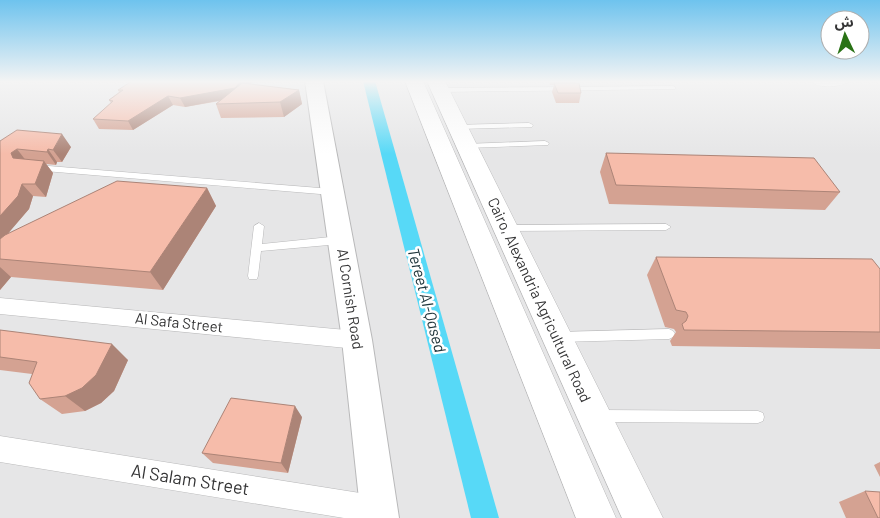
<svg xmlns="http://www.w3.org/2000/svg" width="880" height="518" font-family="Barlow,'Noto Sans Arabic',sans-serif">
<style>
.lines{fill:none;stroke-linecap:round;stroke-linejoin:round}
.canal{fill:#57d9f7;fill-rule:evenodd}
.lane-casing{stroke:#b9b9ba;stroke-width:1}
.street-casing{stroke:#b9b9ba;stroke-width:1}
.secondary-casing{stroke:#b9b9ba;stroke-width:2}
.highway-casing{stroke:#b9b9ba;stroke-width:1}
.lane{fill:#fff;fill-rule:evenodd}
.street{fill:#fff;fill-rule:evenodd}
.secondary{fill:#fff;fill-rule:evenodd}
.highway{fill:#fff;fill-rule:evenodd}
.wall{fill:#d4a292}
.shaded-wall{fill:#ac8477}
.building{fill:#f6bcaa;stroke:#ac8477}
.labels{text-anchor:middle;stroke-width:5;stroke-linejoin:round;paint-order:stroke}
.street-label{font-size:15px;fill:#343435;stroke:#fff}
.water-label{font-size:16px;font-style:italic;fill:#20363c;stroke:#fff}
.near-street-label{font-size:18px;fill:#343435;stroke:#fff}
</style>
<rect width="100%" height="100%" fill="#e6e6e7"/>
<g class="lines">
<!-- canal -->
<path class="canal" d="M363,81H375L499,518H471Z"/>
<!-- lane casing -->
<g class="lane-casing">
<path id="lane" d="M673,86L675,87V89L440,92L437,90L440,88Z
M529,123L533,125L532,127L458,129L454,127L458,125Z
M545,141L549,143L548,145L467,148L463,146L467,144Z
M36,165L332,189L336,192L332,195L33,170L32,168Z
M259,223L264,226L262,244L340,236L345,240L340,244L261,251L258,276L257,279H249L248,276L254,226Z
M666,224L671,227L666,230L506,231L501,228L506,225Z
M669,329L673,331L675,334L673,337L669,339L560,342L556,340L554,337L556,334L560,332Z
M599,410L758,411L763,413L764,417L763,421L758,423L599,422L594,420L593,416L594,412Z"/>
</g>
<!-- street casing -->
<g class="street-casing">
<path id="street" d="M850,81C844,87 818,89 812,82Z
M0,298L357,331L365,333L368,340L365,347L357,349L0,314Z
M0,436L379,496L389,500L393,510L389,518H344L0,462Z"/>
</g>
<!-- secondary casing -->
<g class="secondary-casing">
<path id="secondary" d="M305,81H323L372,340L399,518H361L342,340Z"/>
</g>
<!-- highway casing -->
<g class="highway-casing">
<path id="highway" d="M405,81H423L616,518H576Z
M427,81H445L663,518H622Z"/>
</g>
<!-- lane -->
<use href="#lane" class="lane"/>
<!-- street -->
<use href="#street" class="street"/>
<!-- secondary -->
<use href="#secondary" class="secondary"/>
<!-- highway -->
<use href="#highway" class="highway"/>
</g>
<!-- wall -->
<path class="wall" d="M129,81H253L251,84L299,90L302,104L284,117L221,118L216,104L220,101L185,107L173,105L133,130L99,129L93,119L111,103L109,100L119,92L118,90L130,83Z
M549,81H576L575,83L581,93L579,103H556L552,92L554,85H550Z
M0,141L71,147L62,162H57L56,165L46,164L53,173L46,197L33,196L29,209L7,234L207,188L216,206L163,290L11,277L0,290Z
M606,153L840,192L825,210L609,204L600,172Z
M656,257L880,269V349L672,346L670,341L676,332L674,329L665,327L647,275Z
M0,330L128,360L114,391L101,403L85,411L62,414L40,399L32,374L0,370Z
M302,417L288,473L213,463L202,453Z
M880,462V477L874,465Z
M865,491L880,518H846L839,502Z"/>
<!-- shaded-wall -->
<path class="shaded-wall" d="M241,81H253L238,97L185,107L180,98Z
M299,90L302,104L284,117L280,102Z
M168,96L173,105L133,130L128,121Z
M62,134L71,147L62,162L53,150Z
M17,149L27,162L13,158L11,153Z
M48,149L57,162L56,165L47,152Z
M44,161L53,173L46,197L35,184Z
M22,184L33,196L29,209L0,243V216Z
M207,188L216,206L163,290L150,272Z
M0,267L11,277L0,290Z
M112,344L128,360L114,391L101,403L85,411L65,396Z
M295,406L302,417L288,473L281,463Z"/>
<!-- building -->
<path class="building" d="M132,81H241L235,88L180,98L168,96L128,121L93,119L113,101L109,100L123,90H118Z
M242,83L299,90L280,102L216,104Z
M554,83H579L581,93H558Z
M17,130L62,134L53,150L48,149L47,152L17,149L11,153L13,158L44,161L35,184H22L18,196L0,216V141Z
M606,153L814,158L840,192L616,185Z
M117,181L207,188L150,272L0,259V239L5,235Z
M656,257L872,259L880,269V332L684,330L682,324L686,321L688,316L686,312L676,310Z
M0,330L112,344L96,375L82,388L65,396L40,399L29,383L37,362L0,357Z
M231,398L295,406L281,463L202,453Z
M865,491L880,492V518H878Z"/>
<!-- sky -->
<linearGradient id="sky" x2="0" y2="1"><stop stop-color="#6ec3ee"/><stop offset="0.53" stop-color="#f4f4f4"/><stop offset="1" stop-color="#f4f4f4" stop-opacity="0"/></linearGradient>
<rect width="880" height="154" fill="url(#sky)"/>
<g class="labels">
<!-- street labels -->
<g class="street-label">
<text transform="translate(350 299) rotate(81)" y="5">Al Cornish Road</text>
<text transform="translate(539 300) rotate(65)" y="5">Cairo, Alexandria Agricultural Road</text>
<text transform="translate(179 323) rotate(6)" y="5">Al Safa Street</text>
</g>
<!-- water labels -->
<g class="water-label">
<text transform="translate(427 300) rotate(75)" y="6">Tereet Al-Qased</text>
</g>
<!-- near-street labels -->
<g class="near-street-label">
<text transform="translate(190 480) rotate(9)" y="6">Al Salam Street</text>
</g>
</g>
<!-- north arrow -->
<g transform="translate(845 35) rotate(356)"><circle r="24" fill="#ffffff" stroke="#aeaeae"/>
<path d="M0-4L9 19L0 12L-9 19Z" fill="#297216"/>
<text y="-8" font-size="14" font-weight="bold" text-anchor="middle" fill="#343435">ش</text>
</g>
</svg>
